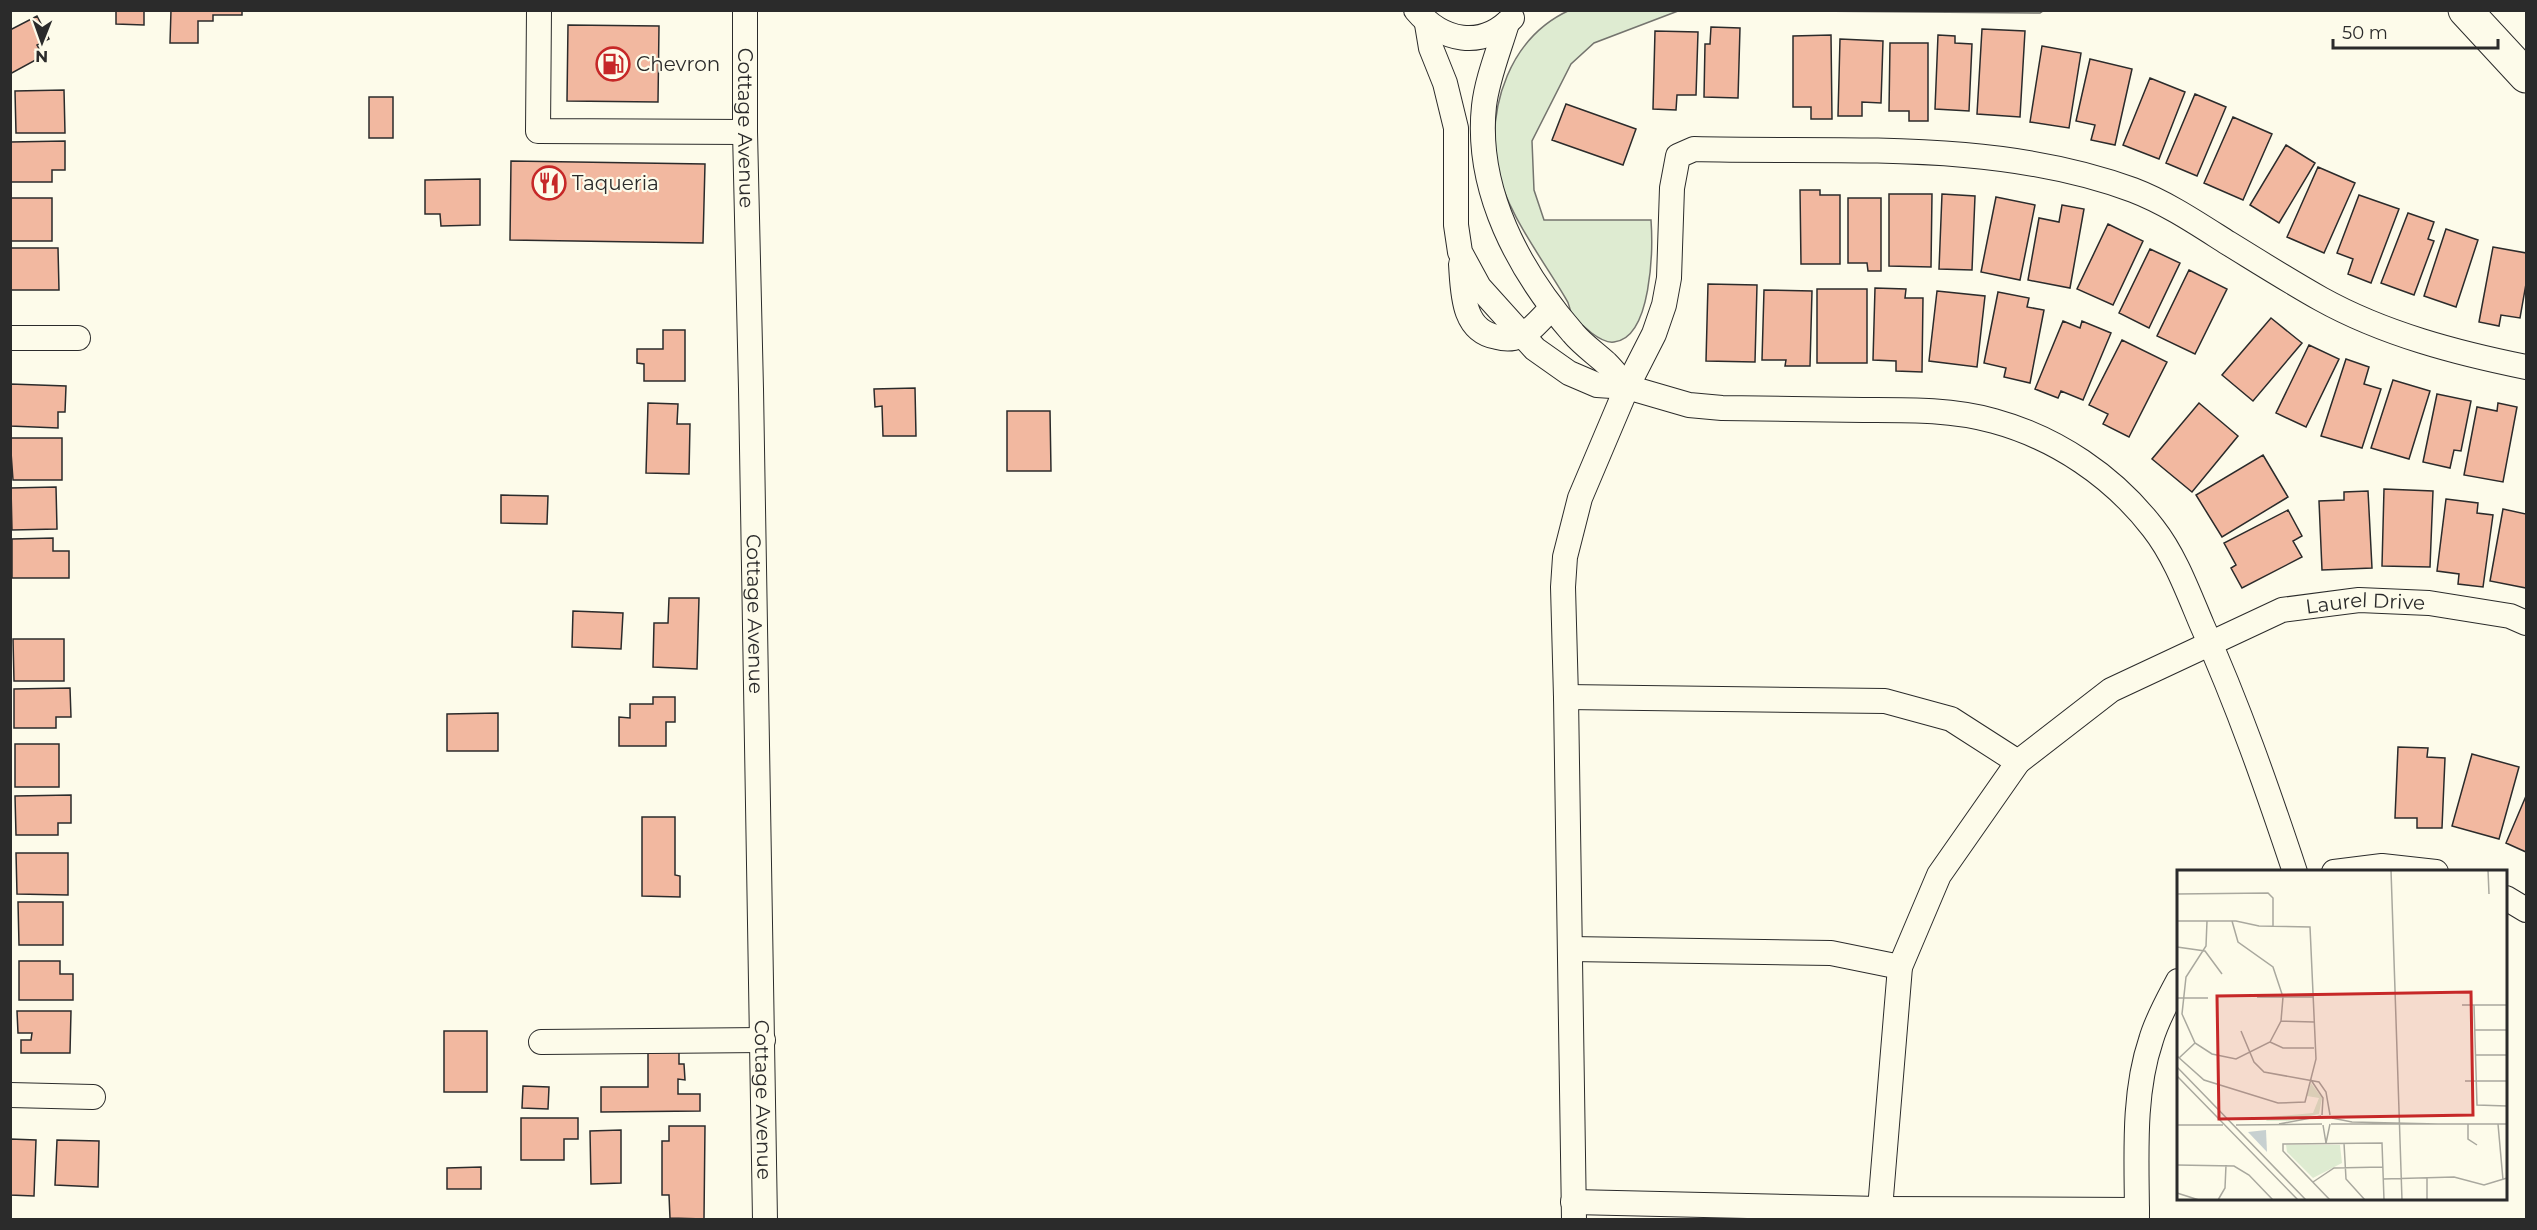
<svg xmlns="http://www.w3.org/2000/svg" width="2537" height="1230" font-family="Montserrat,sans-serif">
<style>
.green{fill:#deebd1;stroke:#74746e;stroke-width:1.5}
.building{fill:#f2b8a0;stroke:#2b2b2b;stroke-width:1.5}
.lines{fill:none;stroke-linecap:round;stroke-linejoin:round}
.minor-casing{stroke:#2b2b2b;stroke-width:26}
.highway-casing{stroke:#2b2b2b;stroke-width:35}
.minor{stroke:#fdfbea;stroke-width:24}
.highway{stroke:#fdfbea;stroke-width:33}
.labels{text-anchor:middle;stroke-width:4.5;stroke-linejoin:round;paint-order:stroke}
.poi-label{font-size:20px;fill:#2b2b2b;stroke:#fdfbea;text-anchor:start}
.street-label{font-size:20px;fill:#2b2b2b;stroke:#fdfbea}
.inset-road{fill:none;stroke:#a9a89e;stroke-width:1.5}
.view{fill:#c62828;fill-opacity:0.15;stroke:#c62828;stroke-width:3}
.inset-edge{fill:none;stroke:#2b2b2b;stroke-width:3}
</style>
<rect width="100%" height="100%" fill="#fdfbea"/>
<!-- green -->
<path class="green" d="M1570,10L1678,11L1594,43L1571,64L1532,141L1534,190L1544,220H1651C1653,249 1652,338 1614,342C1601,344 1581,325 1573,315C1569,311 1570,304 1566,299C1544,261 1505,211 1497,167C1487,106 1510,37 1570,10Z
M1805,11H2043L2040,13Z"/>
<!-- building -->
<path class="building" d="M116,10H144V25L116,24Z
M171,10H242V15H213V21H198V43H170Z
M37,16L49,39L37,45L43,56L10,74V30Z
M568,25L659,26L658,102L567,101Z
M1711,27L1740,28L1738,98L1704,97L1705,44H1710Z
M1982,29L2025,31L2020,117L1977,114Z
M1655,31L1698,32L1696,95H1677L1676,110L1653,109Z
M1831,35L1832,119H1811V107H1793V36Z
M1938,35L1955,36V43L1972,44L1969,111L1935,109Z
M1840,39L1883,41L1881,103L1862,102V116H1838Z
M1890,43H1928V121H1909V111H1889Z
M2042,46L2081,53L2069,128L2030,122Z
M2090,59L2132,69L2115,145L2091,140L2095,125L2076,121Z
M2150,78L2185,92L2159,159L2123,145Z
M64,90L65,133H16L15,91Z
M2195,94L2226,107L2197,176L2166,163Z
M369,97H393V138H369Z
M1566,104L1636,129L1623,165L1552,140Z
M2233,117L2272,134L2243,200L2204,183Z
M65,141V170H52V182H11V142Z
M2286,145L2315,163L2279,223L2250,205Z
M511,161L705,164L703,243L510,240Z
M2318,167L2355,183L2324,253L2287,237Z
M480,179V225L441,226L440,214H425V180Z
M1800,190H1820V195H1840V264H1801Z
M1889,194H1932L1931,267L1889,266Z
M1942,194L1975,196L1972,270L1939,269Z
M2359,195L2399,209L2371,283L2348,274L2353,259L2337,253Z
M1996,197L2035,205L2020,280L1981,272Z
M10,198H52V241H10Z
M1848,198H1881V271H1868L1867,263H1848Z
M2062,205L2084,209L2070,288L2028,280L2039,218L2059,222Z
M2408,213L2434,222L2428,239L2434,241L2414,295L2381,283Z
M2108,224L2143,241L2113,305L2077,289Z
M2446,229L2478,240L2456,307L2424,296Z
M2493,247L2526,253V284L2520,318L2501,315L2499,326L2479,322Z
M10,248H58L59,290H10Z
M2150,249L2180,263L2149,328L2119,313Z
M2189,270L2227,289L2195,354L2157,336Z
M1708,284L1757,285L1755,362L1706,361Z
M1875,288L1906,289L1905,298H1923L1922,372L1896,371V361L1873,360Z
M1817,289H1867V363H1817Z
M1764,290L1812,291L1810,366H1785L1786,360H1762Z
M1937,291L1985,296L1977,367L1929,361Z
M1998,292L2029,298L2027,307L2044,310L2030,383L2004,377L2006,368L1984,363Z
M2271,318L2302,343L2253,401L2222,375Z
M2063,321L2080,328L2082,321L2111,333L2083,400L2061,391L2058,398L2035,389Z
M663,330H685V381H644V364L637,363V349H663Z
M2122,340L2167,362L2129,437L2103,424L2108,414L2089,405Z
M2309,345L2339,359L2306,427L2276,413Z
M2346,359L2369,367L2364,384L2381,389L2362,448L2321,436Z
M2393,380L2430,391L2409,459L2371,448Z
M10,384L66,386L65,412H58V428L10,426Z
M915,388L916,436H883L882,406L875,407L874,389Z
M2437,394L2471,401L2461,451L2454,450L2450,468L2423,462Z
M648,403L678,404L677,424H690L689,474L646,473Z
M2199,403L2238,436L2192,492L2152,459Z
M2498,403L2517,407L2503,482L2464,475L2477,407L2497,411Z
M1007,411H1050L1051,471H1007Z
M10,438H62V480H13Z
M2263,455L2288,497L2222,537L2196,495Z
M56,487L57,529L12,530L11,488Z
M2384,489L2433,491L2430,567L2382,566Z
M2368,491L2372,568L2322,570L2319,501L2344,500V492Z
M501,495L548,496L547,524L501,523Z
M2446,499L2478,503L2477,513L2493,515L2483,587L2458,584L2459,574L2437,571Z
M2503,509L2526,514V588L2490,581Z
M2288,510L2302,536L2293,541L2302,557L2242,588L2231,568L2236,565L2224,543Z
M53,538V551H69V578H12V539Z
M669,598H699L697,669L653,667L654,623H668Z
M573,611L623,613L621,649L572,647Z
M13,639H64V681H14Z
M70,688L71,717H56V728H14V689Z
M653,697H675V722H666V746H619V717L630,718V704H653Z
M498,713V751H447V714Z
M15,744H59V787H15Z
M2398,747L2428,748L2427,757L2445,758L2442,828H2417V818H2395Z
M2472,754L2519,767L2499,839L2452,826Z
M71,795V823H58V835H16L15,796Z
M2526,796V852L2506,843Z
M642,817H675V875L680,876V897L642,896Z
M16,853H68V895L17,894Z
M18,902H63V945H19Z
M19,961H60V974H73V1000H19Z
M17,1011H71L70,1053H21V1040H31L32,1033H18Z
M444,1031H487V1092H444Z
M648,1052H679V1064H684L685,1080L678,1079V1094H700V1111L601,1112V1087H648Z
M523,1086L549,1087L548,1109L522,1108Z
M521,1118H578V1139H564V1160H521Z
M669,1126H705L704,1219L670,1218L669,1195H662V1141H669Z
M621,1130V1183L591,1184L590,1131Z
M10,1139L36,1140L34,1196L10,1195Z
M57,1140L99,1141L98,1187L55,1185Z
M481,1167V1189H447V1168Z"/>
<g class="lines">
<!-- minor casing -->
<g class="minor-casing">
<g id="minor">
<path d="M539,10L538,131L745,132"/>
<path id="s1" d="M745,10V132L751,389L765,1220"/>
<path d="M1416,10C1442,41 1481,50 1512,18"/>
<path d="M1507,23C1499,50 1487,79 1484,106C1475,190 1519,271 1573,333C1582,344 1595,353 1606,363C1614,371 1620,379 1627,387"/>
<path d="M1427,24L1431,48L1445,83L1456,128V225L1460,252L1479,287L1535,349L1569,373L1597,385L1627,387L1689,405L1722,408C1769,409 1816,409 1863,410C1906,410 1951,409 1994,421C2056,438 2113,476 2153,528C2175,556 2188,592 2202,625C2238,705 2267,788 2295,872"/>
<path d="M1461,264C1463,292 1462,331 1497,337C1504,339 1513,339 1520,336C1531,332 1543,316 1552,308"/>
<path d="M10,338H78"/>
<path d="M1566,697L1885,701L1951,719L2018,762"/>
<path d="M2334,872L2382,866L2436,872"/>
<path d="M2506,898L2526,910"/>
<path d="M1570,949L1831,953L1900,967"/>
<path d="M541,1042L763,1040"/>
<path d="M10,1095L93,1097"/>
<path d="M1573,1202L1880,1209L2137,1210"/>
<path d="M1574,1220L1566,697L1563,587L1565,557L1580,498L1627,387L1654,334L1664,305L1669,278L1672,188L1678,156L1694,149C1840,153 1995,139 2133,190C2167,203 2198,224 2228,243C2259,262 2289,281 2321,299C2384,334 2457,353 2526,367"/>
<path id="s2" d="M1882,1220L1880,1209L1900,967L1939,875L2018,762L2111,690L2282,610L2359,600L2429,603L2510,616L2526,623"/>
<path d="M2137,1220C2137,1161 2132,1096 2151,1040C2157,1019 2168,1000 2178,981"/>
</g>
</g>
<!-- highway casing -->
<g class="highway-casing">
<path id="highway" d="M2465,10L2526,76"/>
</g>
<!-- minor -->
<use href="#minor" class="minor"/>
<!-- highway -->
<use href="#highway" class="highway"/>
</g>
<!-- icons -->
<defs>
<g id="fuel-ring" transform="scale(1.725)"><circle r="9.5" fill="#fdfbea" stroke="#c62828" stroke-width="1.5"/><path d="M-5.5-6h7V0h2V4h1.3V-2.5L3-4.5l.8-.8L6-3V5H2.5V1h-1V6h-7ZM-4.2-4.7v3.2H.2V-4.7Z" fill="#c62828"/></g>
<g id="restaurant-ring" transform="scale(1.725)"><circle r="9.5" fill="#fdfbea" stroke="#c62828" stroke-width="1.5"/><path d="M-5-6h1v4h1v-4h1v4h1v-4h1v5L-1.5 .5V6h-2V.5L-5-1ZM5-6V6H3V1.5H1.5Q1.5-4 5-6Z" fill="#c62828"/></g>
</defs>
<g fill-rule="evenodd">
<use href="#fuel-ring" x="613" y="64"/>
<use href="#restaurant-ring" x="549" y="183"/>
</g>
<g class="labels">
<!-- poi labels -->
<g class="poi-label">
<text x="636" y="71">Chevron</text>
<text x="572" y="190">Taqueria</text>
</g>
<!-- street labels -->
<g class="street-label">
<text dy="7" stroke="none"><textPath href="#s1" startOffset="118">Cottage Avenue</textPath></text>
<text dy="7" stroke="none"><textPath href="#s2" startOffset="882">Laurel Drive</textPath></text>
<text dy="7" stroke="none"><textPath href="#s1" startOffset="604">Cottage Avenue</textPath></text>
<text dy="7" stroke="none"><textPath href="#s1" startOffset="1090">Cottage Avenue</textPath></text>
</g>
</g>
<!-- overview -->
<g transform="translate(2177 870)">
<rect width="330" height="330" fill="#fdfbea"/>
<path d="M134,213L145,228L142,244L112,251H89L92,247L136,243L142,228L130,226ZM109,275H163L165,293L136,308L110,282Z" fill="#deebd1"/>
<path d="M89,260L90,282L71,262Z" fill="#c7d0d0"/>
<path class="inset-road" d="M214,0L225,330M311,0L312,24M0,24L91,23L96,28V57M0,51H59L82,56L133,57L139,189L128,232L101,233L27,210L0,186M30,51L29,76L9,107L5,144L18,173L35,184L59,189L93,172L104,151L106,127L96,97L61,72L55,51M0,77L28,81L45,104M80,127H136M0,128H31M285,135H330M297,135L300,235L330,236M104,151L137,152M298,160H330M64,161L77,192L87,202L142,212L149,222L153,245M93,172L106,178H137M299,185H330M2,188L18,173M0,197L129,330M0,206L121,330M134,210L146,228L145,245M288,211H330M155,248L175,252L261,254M102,254L144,246M154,254H330M291,254V269L300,275M321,254L326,310M0,255H46M59,255L145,254M146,255L149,273M149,273L153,254M167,273L169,309L188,330M0,295L57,296L72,305L96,330M250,308V330M206,309L277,307L307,315L330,308M136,312L157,298L206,297M0,323L22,330M41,330L48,318L49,295M153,330L106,281V274L205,273L207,330"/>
<path class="view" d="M294,122L296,245L42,249L40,126Z"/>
<rect width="330" height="330" class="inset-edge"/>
</g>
<!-- border -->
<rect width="2537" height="1230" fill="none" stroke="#2b2b2b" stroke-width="24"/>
<!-- north arrow -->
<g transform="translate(42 42) rotate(181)" stroke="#fdfbea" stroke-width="4.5" paint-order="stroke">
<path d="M0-4.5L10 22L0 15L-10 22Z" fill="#2b2b2b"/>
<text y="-9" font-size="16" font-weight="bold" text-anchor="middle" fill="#2b2b2b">N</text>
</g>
<!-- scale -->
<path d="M2333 39v9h165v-9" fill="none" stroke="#2b2b2b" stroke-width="3"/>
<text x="2342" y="39" font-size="18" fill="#2b2b2b" stroke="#fdfbea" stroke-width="4.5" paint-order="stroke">50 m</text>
</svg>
